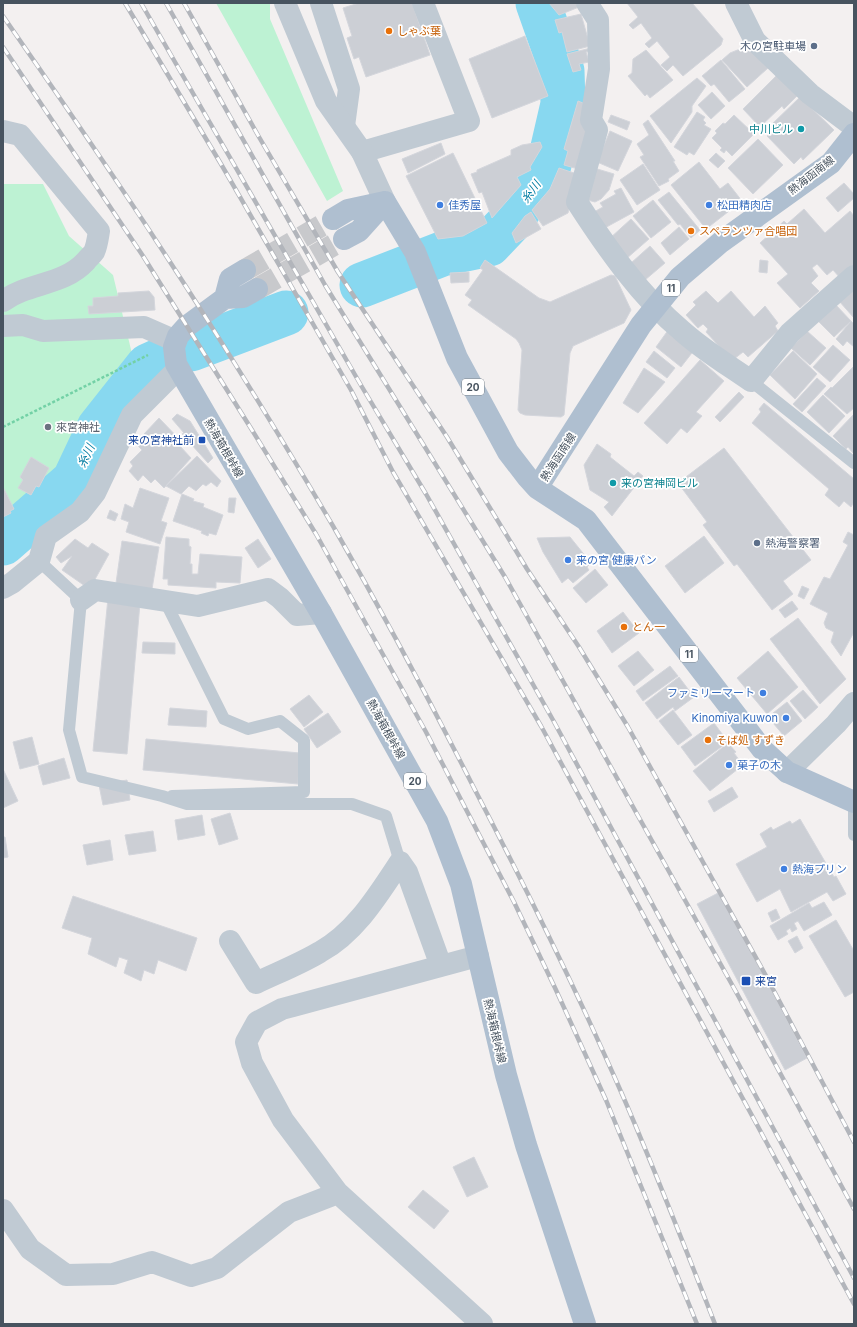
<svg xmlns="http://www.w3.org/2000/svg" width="857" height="1327" font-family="Inter,'Noto Sans JP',sans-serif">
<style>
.green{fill:#bdf2d3}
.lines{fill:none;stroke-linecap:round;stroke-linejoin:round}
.river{stroke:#88d8f0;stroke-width:45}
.building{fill:#cccfd5;stroke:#d4d6dc}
.primary-tunnel{stroke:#c8c9cc;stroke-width:22;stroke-dasharray:22 11;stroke-linecap:butt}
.path{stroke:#73d1a6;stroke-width:2.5;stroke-dasharray:3 2;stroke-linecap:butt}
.service{stroke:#c0cad3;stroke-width:12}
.minor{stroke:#c0cad3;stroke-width:22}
.tertiary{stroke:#c0cad3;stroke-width:22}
.primary{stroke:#afbfd0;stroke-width:22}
.rail-casing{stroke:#b2b5bb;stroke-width:4.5}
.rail{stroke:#fff;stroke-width:3;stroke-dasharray:9;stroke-linecap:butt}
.food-dot{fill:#e8710a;stroke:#fff;stroke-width:1.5}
.service-dot{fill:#5c6f8a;stroke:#fff;stroke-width:1.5}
.culture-dot{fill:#0f9aa8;stroke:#fff;stroke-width:1.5}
.shop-dot{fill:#3f7fe0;stroke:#fff;stroke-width:1.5}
.worship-dot{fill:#6b7280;stroke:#fff;stroke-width:1.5}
.transit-dot{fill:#1a4fb4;stroke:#fff;stroke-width:1.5}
.labels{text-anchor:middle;stroke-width:3.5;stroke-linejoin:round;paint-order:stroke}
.shield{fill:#fff;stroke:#7e878f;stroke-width:1}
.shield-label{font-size:10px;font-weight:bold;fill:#47535f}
.food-label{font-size:11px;fill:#c56008;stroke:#fff;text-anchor:start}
.service-label{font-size:11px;fill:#4e5e75;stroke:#fff;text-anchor:end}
.culture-label{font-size:11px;fill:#0d838f;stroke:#fff;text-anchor:end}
.street-label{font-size:11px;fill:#47535f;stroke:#fff}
.shop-label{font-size:11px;fill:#366cbe;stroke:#fff;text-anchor:start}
.worship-label{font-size:11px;fill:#5b616d;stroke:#fff;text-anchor:start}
.transit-label{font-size:11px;fill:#164399;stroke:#fff;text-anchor:end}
.water-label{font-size:12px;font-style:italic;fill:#067ea3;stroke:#fff}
</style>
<rect width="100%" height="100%" fill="#f3f0f0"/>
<!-- green -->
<path class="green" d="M216,3H270V19L343,191L327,201Z
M3,184H43L69,236L113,275L134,362L62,485L3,528Z"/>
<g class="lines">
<!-- river -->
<path class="river" d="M362,285L442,254L489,244L508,224L548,169L563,104L562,71L538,3
M191,349L286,313
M3,543L74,481L99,428L148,366L159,361"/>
</g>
<!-- building -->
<path class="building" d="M359,3H412L430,55L366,77L359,57L354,59L347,38L352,36L343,8Z
M549,3H576L579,7L559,15Z
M627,3H692L723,39L721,45L683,76L673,65L667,71L661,65L670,57L657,41L649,48L645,44L652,38L641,23L633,29L629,25L638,17Z
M581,14L590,46L567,52L562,32L559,33L555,20Z
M525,36L548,96L492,118L469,59Z
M591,48V51L586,52L589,62L579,64L581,70L573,72L567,54Z
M740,49L744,53L751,49L768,68L747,87L722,60L730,53Z
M646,50L673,80L650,98L647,94L645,96L628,76L632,73L633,59Z
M721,60L745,89L729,102L714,84L711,86L702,76Z
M778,74L798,95L784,109L782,106L760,127L743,109Z
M697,78L706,86L692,106V112L671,143L650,116Z
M712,92L725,106L711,119L698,105Z
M800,97L834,130L803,160L801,157L794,164L767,136L772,132L768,128Z
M578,101L583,103L582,126L589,133L578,169L564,165L568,151L564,149Z
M697,112L705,117L703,120L706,123L704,125L711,129L694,155L689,152L687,155L674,147Z
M611,115L630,122L627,130L608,122Z
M734,115L754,134L732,156L726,150L724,153L720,150L722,148L712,138L717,133L715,131L723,123L725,124Z
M648,120L675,161H673L679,171L668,179L669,181L659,186L640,157L644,155L637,144L649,135L643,124Z
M610,131L632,141L618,171L597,162Z
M758,139L783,165L753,194L728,168Z
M540,142L542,147L530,167L531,170L517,177L521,185L492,218L482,192L479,193L471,174L477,172V170L511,155V150L522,145Z
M441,143L445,154L408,173L402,159Z
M453,153L487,223L463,236L438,239L406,176Z
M716,153L725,161L718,168L709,160Z
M699,162L720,189L728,183L742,201L706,229L671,185Z
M643,164L660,190L637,205L620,180Z
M559,168L577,174L568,213L543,226L532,210L550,189Z
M594,168L614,174L609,190L601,199L595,202L584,199Z
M844,183L854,194V198L838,212L826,198Z
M621,188L634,212L601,230L592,213L603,207L600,203L616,194L614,191Z
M669,192L700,230L691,238L680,224L678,225L658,200Z
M653,200L671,222L651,238L633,216Z
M804,209L825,233L850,211L854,216V267L841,279L833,270L827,275L817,264L812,268L818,276L811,283L819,291L800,308L777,283L788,274L760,243L784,221L787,224Z
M531,212L541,229L516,243L512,233L525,216Z
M631,219L649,239L626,259L609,239Z
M679,227L689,239L670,255L661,243Z
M650,246L665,263L645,280L631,263Z
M485,260L539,298L550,302L611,275L615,276L631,310L624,323L573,346L570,353L564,415L561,417L525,415L520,413L518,410L522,350L519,343L516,339L468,305L472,300L465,295L483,270L480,268Z
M760,260L768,261L767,273L759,272Z
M469,272V282L451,283L450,273Z
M854,287V318L839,301Z
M149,291L154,297L155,310L89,314L88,306H93V298L118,296V293Z
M706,291L718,303L731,291L754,317L765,306L778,323L775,326L778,331L748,357L743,352L734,359L729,357L706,332L708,329L703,324L698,328L686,315L696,305L693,302Z
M835,304L851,321L834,337L818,321Z
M851,321L854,324V347L847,341L843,346L836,339Z
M669,329L695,349L681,367L656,347Z
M807,331L826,348L810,365L791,348Z
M833,345L850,360L830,382L813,367Z
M654,351L675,368L667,378L646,362Z
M793,351L817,374L795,399L770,375Z
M700,360L724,381L696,412L702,416L687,433L681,428L667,444L644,423Z
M854,366V408L847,414L824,394L831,387L832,388Z
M644,368L665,382L638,413L623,403Z
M817,378L826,386L802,412L793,404Z
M739,392L744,397L720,422L715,417Z
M823,395L845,416L829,433L807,412Z
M764,403L854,479V502L851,507L844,501L839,507L825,495L829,489L752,423L761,412L759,409Z
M177,414L190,421L213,458L208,463L182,434L184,433L172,419Z
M854,414V452L853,453L848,447L846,449L833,436Z
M159,418L182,442L179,445L191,458L164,488L155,479L151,483L143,475L138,481L129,471L133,466L130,462L142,450L138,446L146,437L144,434Z
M597,444L611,454L610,457L634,476L638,472L643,476L612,516L604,507L609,502L590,490L584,465Z
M724,448L811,560L783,581L793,594L772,610L737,564L734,566L703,525L707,522L678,483Z
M197,456L221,481L217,487L211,482L206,486L203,484L196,491L189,486L181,494L166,486Z
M31,457L49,468L39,487L36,486L31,495L18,488L23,480L20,477Z
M3,487L14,509L10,511L11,513L3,517Z
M140,488L169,498L161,521L167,523L160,544L126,532L129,522L121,519L125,504L133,508Z
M182,494L194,499L193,501L204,504L203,507L223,515L216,535L209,533L208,536L201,533L202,531L173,521Z
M229,498H236L234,513L228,512Z
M110,510L118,514L115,521L107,518Z
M848,532L854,535V632L841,656L831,642L834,632L826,628L824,623L828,613L810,604L824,577L830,579L848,545L843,542Z
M704,536L724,563L685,593L665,566Z
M166,537L189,539V546L191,547L190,564H192V574H198L200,554L242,557L240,583L216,582V588L168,585V579H163Z
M570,537L591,563L587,567L589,570L573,583L568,578L562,583L543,552L537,538Z
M75,539L88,548L92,543L109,554L93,583L85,586L62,570L72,556L61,563L56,557Z
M258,539L271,559L258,568L245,548Z
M122,541L159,547L152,589L116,583Z
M595,569L608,585L586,603L573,588Z
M802,586L809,589L804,599L798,596Z
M108,598L140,603L127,754L93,751Z
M792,601L798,609L785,618L779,610Z
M623,612L639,633L612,653L597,631Z
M798,618L846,679L820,704L770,639Z
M143,642L175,643V654L142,653Z
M638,651L654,670L634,686L618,666Z
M768,651L798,687L767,714L737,678Z
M670,666L678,676L643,701L636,691Z
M679,677L694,697L675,711L673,707L657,719L645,703Z
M803,690L818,707L805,719L790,701Z
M309,695L323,712L304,727L290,709Z
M787,702L802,721L784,736L768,717Z
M170,708L207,711L206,727L168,725Z
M673,710L692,735L678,745L659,721Z
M328,713L341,732L317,748L304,729Z
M714,723L728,742L695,766L681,747Z
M32,737L39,764L20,769L13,742Z
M146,739L300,753L298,784L143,770Z
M728,743L736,752L734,753L743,765L710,791L693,771Z
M64,758L70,778L43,785L38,766Z
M3,769L18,801L3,808Z
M127,780L130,800L103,805L99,785Z
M732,787L738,797L714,812L708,801Z
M230,813L238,839L219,845L211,819Z
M202,815L205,835L178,840L175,820Z
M800,819L834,877L836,876L846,894L833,901L827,892L791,912L780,889L757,902L736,864L767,847L760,834L771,827L773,830L790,821L792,824Z
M153,831L156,851L129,855L125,835Z
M3,837H5L8,857L3,858Z
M110,840L113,860L87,865L83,845Z
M720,892L807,1058L785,1070L697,904Z
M73,896L197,938L186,971L158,960L154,974L144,970L141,981L124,973L128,960L119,957L116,967L88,954L92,938L62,928Z
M824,902L832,915L804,931L798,921L794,923L797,929L792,932L790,928L786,931L788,934L778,940L770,926L809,903L812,908Z
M776,909L780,918L772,922L768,913Z
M836,920L854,951V992L845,997L809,936Z
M797,936L803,948L795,953L788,941Z
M474,1157L488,1187L467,1197L453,1167Z
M423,1190L449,1211L434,1229L408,1207Z"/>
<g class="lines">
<!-- primary-tunnel -->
<path class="primary-tunnel" d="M245,270L333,219
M257,289L344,239"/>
<!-- path -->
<path class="path" d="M3,427L148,355"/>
<!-- service -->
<path class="service" d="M751,381L854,463
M39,561L81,600L69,730L82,777L162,796L187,804H352L386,816L400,862
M165,601L224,719L248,729L280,721L304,740V792L172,796
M854,802V835"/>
<!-- minor -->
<path class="minor" d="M321,3L349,89L344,126
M587,3L598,20L599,69L591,120L597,130L577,202C606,247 641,297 682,331C703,350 728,365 751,381L790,333L854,276
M736,3L755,41L810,94L854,127
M3,131L20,135L99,231C98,237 97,246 94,252C92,255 88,258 86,261C63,286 29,282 3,301
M362,152L469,121L423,3
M3,326L23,325L43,331L144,327L176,341
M81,600L95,590L198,606L268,589L280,598L297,615L321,613
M787,772L836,724L854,703
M230,941L256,983C277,973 300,964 320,952C356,932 378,895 400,862L407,872L441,966
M338,1193L283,1120L252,1063L246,1042L257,1022L282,1009L478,956
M3,1210L30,1249L66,1275L113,1274L152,1262L191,1276L217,1268L289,1212L338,1193L482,1324"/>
<!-- tertiary -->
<path class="tertiary" d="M285,3L326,101L362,152L385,202
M3,588L12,583L39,561L46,536L80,512L95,493L132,415L178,369"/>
<!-- primary -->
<path class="primary" d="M385,202L415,252L457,358L508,452L528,478L537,488L586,520L762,749L787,772L854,802
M333,219L348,210L385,202
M344,239L359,231L385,202
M257,289L243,297L225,298L187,326L178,336L174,347L176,364L321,613L437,821L461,884L506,1075L526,1145L585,1324
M225,298L230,279L245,270
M537,488L641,325L680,277L721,242L831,163L854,134"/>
<!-- rail casing -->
<g class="rail-casing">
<path id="rail" d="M125,3L221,164L351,390L393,472L541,726L854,1304
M141,3L362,387L426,494L553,720L854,1278
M166,3L325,285L505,577L735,990L854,1209
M184,3L259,137L338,272L447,437L527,569L579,647L628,727L765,974L854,1142
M3,16C54,90 106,164 155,239C217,333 276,429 333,526C383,613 430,701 475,790C527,890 577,991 622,1094C655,1170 685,1247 715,1324
M3,47L143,256L252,430L316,534L426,732L514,902L556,990L606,1100L697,1324"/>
</g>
<!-- rail -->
<use href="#rail" class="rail"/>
</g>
<!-- markers -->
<g class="food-dot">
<circle cx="389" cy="31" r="4"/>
<circle cx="691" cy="231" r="4"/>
<circle cx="624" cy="627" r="4"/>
<circle cx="708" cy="740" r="4"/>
</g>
<g class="service-dot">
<circle cx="814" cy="46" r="4"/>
<circle cx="757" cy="543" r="4"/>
</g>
<g class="culture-dot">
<circle cx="801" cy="129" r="4"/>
<circle cx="613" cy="483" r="4"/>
</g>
<g class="shop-dot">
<circle cx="440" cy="205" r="4"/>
<circle cx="709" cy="205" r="4"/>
<circle cx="568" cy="560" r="4"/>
<circle cx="763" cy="693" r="4"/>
<circle cx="786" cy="718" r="4"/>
<circle cx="729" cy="765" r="4"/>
<circle cx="784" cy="869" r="4"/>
</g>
<circle class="worship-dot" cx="48" cy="427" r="4"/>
<g class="transit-dot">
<rect x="198" y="436" width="8" height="8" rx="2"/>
<rect x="741" y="976" width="10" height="10" rx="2"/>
</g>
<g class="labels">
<!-- shield labels -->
<g class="shield">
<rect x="662" y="280" width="18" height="16" rx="3"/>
<rect x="462" y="379" width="22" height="16" rx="3"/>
<rect x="680" y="646" width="18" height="16" rx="3"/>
<rect x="404" y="773" width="22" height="16" rx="3"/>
</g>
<g class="shield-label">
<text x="671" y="292">11</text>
<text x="473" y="391">20</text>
<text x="689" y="658">11</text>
<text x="415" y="785">20</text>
</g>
<!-- food labels -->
<g class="food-label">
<text x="397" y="35">しゃぶ葉</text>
<text x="699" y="235">スペランツァ合唱団</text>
<text x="632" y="631">とん一</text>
<text x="716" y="744">そば処 すずき</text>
</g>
<!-- service labels -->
<g class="service-label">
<text x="806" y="50">木の宮駐車場</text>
<text x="765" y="547" text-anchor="start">熱海警察署</text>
</g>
<!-- culture labels -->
<g class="culture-label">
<text x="793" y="133">中川ビル</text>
<text x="621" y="487" text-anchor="start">来の宮神岡ビル</text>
</g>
<!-- street labels -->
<g class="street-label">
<text transform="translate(811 175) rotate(-38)" y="4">熱海函南線</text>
<text transform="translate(224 448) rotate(60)" y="4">熱海箱根峠線</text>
<text transform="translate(558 457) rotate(-57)" y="4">熱海函南線</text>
<text transform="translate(386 729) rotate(61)" y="4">熱海箱根峠線</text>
<text transform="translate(495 1031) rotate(77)" y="4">熱海箱根峠線</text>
</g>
<!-- shop labels -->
<g class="shop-label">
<text x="448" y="209">佳秀屋</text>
<text x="717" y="209">松田精肉店</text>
<text x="576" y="564">来の宮 健康パン</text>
<text x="755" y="697" text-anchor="end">ファミリーマート</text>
<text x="778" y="722" text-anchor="end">Kinomiya Kuwon</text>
<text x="737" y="769">菓子の木</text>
<text x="792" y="873">熱海プリン</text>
</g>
<!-- worship labels -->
<g class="worship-label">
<text x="56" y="431">來宮神社</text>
</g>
<!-- transit labels -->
<g class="transit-label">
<text x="194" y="444">来の宮神社前</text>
<text x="755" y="985" text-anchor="start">来宮</text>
</g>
<!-- water labels -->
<g class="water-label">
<text transform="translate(531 192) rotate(-54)" y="4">糸川</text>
<text transform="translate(86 456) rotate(-65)" y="4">糸川</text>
</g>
</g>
<!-- border -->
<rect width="857" height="1327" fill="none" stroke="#47535f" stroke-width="8"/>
</svg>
